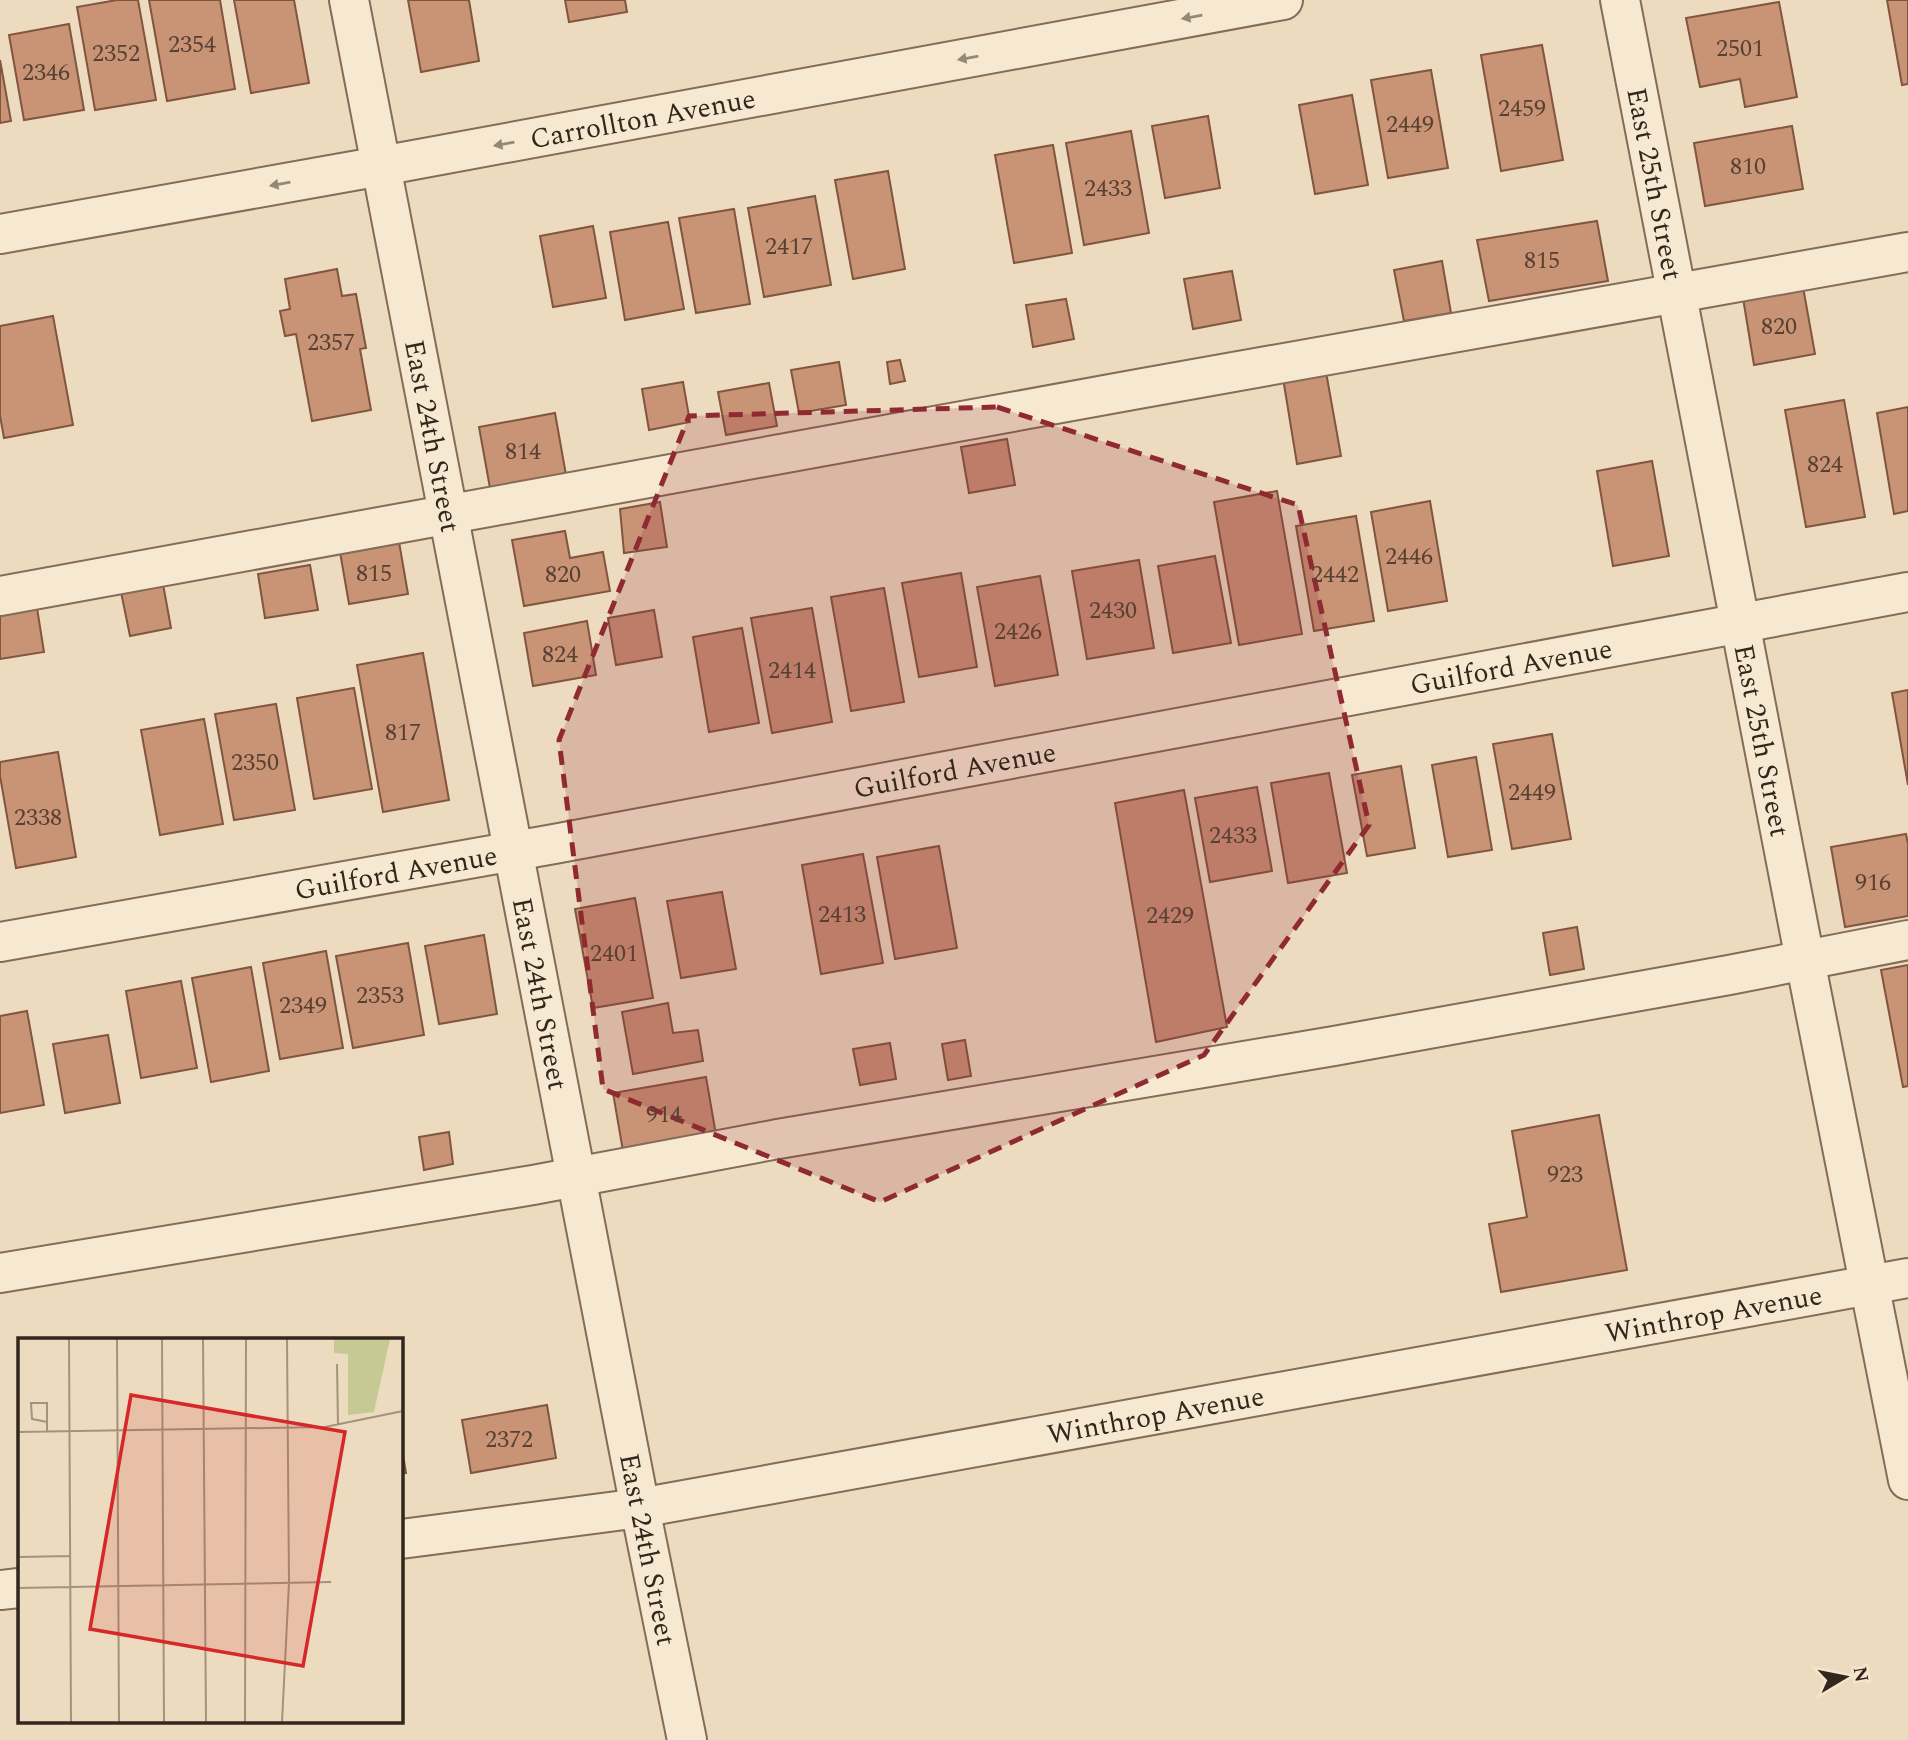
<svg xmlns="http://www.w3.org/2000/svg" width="1908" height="1740" font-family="Spectral,serif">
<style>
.building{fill:#c99376;stroke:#82553f;stroke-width:2}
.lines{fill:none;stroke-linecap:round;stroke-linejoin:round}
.minor-casing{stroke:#846c58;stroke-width:42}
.minor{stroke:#f7e9d1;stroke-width:38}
.oneway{fill:#958876}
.marked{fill:#902a32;fill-opacity:0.2;stroke:#902a32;stroke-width:5;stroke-dasharray:14 9;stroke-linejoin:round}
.labels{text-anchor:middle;stroke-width:6;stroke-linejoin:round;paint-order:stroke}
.number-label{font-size:24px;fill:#584132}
.street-label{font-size:28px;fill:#33261c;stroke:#f4e6ce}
.inset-road{fill:none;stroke:#a2937e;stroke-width:2}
.view{fill:#d62828;fill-opacity:0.15;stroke:#d62828;stroke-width:3.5}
.inset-edge{fill:none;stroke:#33261c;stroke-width:3.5}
</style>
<rect width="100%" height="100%" fill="#ecdbbf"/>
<!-- building -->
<path class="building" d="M117,0H138L156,100L95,110L77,7Z
M149,0H220L235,89L167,101Z
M234,0H294L309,83L251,93Z
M408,0H469L479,61L421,72Z
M565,0H625L627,12L569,22Z
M1887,0H1908V84L1902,85Z
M1779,2L1797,97L1745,107L1740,79L1700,87L1686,18Z
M69,24L84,110L24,120L9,35Z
M1542,45L1563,160L1501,171L1481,55Z
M0,60L11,121L0,123Z
M1431,70L1448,168L1388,178L1371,80Z
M1352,95L1368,185L1315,194L1299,105Z
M1208,116L1220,188L1165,198L1152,126Z
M1792,126L1803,189L1705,206L1694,143Z
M1131,131L1149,233L1084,245L1066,143Z
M1053,145L1072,253L1014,263L995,155Z
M888,171L905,269L853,279L835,180Z
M815,196L831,285L764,297L748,208Z
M734,209L750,304L696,313L679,218Z
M1597,221L1608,281L1489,301L1477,240Z
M668,222L684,309L625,320L610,232Z
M593,226L606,298L553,307L540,236Z
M1442,261L1451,313L1404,321L1394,270Z
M337,269L342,296L356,294L366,348L360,349L371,410L312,421L296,334L285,336L280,311L290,309L285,279Z
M1232,271L1241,320L1193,329L1184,279Z
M1803,287L1815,354L1754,365L1743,298Z
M1066,299L1074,339L1033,347L1026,305Z
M53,316L73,425L4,438L0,416V326Z
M900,360L905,381L890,384L887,362Z
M839,362L846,405L799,413L791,370Z
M1326,372L1341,456L1297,464L1283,378Z
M683,382L690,422L649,430L642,389Z
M769,383L777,426L726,435L718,392Z
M1844,400L1865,517L1806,527L1785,410Z
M1908,407V511L1894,514L1877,413Z
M555,413L566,475L490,488L479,427Z
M1007,439L1015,485L969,493L961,447Z
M1652,461L1669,556L1613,566L1597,471Z
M1277,491L1302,634L1239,645L1214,502Z
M1430,501L1447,601L1388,611L1371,512Z
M660,502L667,547L624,553L620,509Z
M1356,516L1374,621L1314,631L1296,526Z
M565,531L570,558L603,552L610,591L524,606L512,540Z
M399,542L408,594L349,604L340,552Z
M1215,556L1231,643L1173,653L1158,566Z
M1139,560L1154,648L1087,659L1072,571Z
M310,565L318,610L265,618L258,574Z
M961,573L977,667L919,677L902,583Z
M1040,576L1058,675L995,686L977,587Z
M163,584L171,628L130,636L121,592Z
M884,588L904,702L851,711L831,597Z
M37,608L44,652L0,659V615Z
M812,608L832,722L772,733L751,618Z
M654,610L662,657L616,665L608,618Z
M587,621L596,675L533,686L524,633Z
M742,628L759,723L709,732L693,637Z
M423,653L449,800L383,812L357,665Z
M354,688L372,789L314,799L297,698Z
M1908,690V785L1892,693Z
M276,704L295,810L234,820L215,714Z
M204,719L223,824L160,835L141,730Z
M1552,734L1571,839L1512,849L1493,744Z
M58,752L76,857L16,868L0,776V762Z
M1476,757L1492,850L1448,857L1432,765Z
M1401,766L1415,848L1367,856L1352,775Z
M1329,773L1347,873L1288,883L1271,783Z
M1257,787L1272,871L1210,882L1195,798Z
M1184,790L1227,1027L1156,1042L1115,803Z
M1906,834L1908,844V916L1845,927L1831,847Z
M939,846L957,948L895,959L877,857Z
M863,854L883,963L821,974L802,865Z
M722,892L736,969L681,978L667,901Z
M635,898L653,998L593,1008L575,909Z
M1577,927L1584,969L1550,975L1543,933Z
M484,935L497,1014L439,1024L425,946Z
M408,943L424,1035L353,1048L336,956Z
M326,951L343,1048L280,1059L263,963Z
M1908,965V1086L1903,1087L1881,970Z
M251,967L269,1071L211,1082L192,978Z
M181,981L197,1068L141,1078L126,991Z
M668,1003L673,1033L698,1030L703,1061L633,1074L622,1012Z
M27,1011L44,1105L0,1113V1016Z
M108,1035L120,1103L65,1113L53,1044Z
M965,1040L971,1076L948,1080L942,1044Z
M890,1043L896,1079L860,1085L853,1049Z
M706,1077L716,1135L623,1151L613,1093Z
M1599,1115L1627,1270L1501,1292L1489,1224L1527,1217L1512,1131Z
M449,1132L453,1164L424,1170L419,1137Z
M547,1405L556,1458L471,1473L462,1420Z
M401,1443L406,1473L401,1474Z"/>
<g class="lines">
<!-- minor casing -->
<g class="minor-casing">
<g id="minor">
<path id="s1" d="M349,0L640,1508L687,1740"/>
<path id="s2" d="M1620,0L1805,960L1908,1480"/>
<path id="s3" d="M0,234L381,166L1283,0"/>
<path d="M0,596L1138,389L1908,252"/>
<path id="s4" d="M0,942L554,844L1908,592"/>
<path d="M0,1273L533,1185L778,1139L1334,1046L1729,975L1908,940"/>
<path id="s5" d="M401,1539L640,1508L1908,1278"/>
<path d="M0,1590L19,1588"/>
</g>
</g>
<!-- minor -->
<use href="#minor" class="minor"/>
</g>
<!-- one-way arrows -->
<defs><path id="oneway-solid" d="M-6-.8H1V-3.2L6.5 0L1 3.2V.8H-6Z" transform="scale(1.75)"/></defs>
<g class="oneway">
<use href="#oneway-solid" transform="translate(1192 17) rotate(170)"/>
<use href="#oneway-solid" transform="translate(968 58) rotate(170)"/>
<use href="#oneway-solid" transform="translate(504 144) rotate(170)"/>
<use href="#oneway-solid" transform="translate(280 184) rotate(170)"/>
</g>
<!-- marked area -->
<path class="marked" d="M997,407L1298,505L1369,825L1204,1055L880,1202L603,1089L559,740L689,416Z"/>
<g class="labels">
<!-- number labels -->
<g class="number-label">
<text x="192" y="52">2354</text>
<text x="1740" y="56">2501</text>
<text x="116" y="61">2352</text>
<text x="46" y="80">2346</text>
<text x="1522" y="116">2459</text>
<text x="1410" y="132">2449</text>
<text x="1748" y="174">810</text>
<text x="1108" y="196">2433</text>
<text x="789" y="254">2417</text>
<text x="1542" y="268">815</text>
<text x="1779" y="334">820</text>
<text x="331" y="350">2357</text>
<text x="523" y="459">814</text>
<text x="1825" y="472">824</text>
<text x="1409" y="564">2446</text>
<text x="374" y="581">815</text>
<text x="563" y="582">820</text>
<text x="1335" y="582">2442</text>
<text x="1113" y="618">2430</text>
<text x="1018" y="639">2426</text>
<text x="560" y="662">824</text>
<text x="792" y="678">2414</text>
<text x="403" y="740">817</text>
<text x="255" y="770">2350</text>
<text x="1532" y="800">2449</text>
<text x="38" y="825">2338</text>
<text x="1233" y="843">2433</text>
<text x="1873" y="890">916</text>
<text x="842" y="922">2413</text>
<text x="1170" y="923">2429</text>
<text x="614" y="961">2401</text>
<text x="380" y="1003">2353</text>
<text x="303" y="1013">2349</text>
<text x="664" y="1122">914</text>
<text x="1565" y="1182">923</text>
<text x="509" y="1447">2372</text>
</g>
<!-- street labels -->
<g class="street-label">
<text dy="10" stroke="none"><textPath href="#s3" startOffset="653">Carrollton Avenue</textPath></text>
<text dy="10" stroke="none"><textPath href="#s2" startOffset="187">East 25th Street</textPath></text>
<text dy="10" stroke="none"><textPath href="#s1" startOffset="444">East 24th Street</textPath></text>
<text dy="10" stroke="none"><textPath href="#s4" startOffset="1536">Guilford Avenue</textPath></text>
<text dy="10" stroke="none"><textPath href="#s2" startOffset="754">East 25th Street</textPath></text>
<text dy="10" stroke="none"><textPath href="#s4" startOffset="970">Guilford Avenue</textPath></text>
<text dy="10" stroke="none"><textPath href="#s4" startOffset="402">Guilford Avenue</textPath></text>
<text dy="10" stroke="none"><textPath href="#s1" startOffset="1012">East 24th Street</textPath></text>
<text dy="10" stroke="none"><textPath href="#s5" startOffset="1332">Winthrop Avenue</textPath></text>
<text dy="10" stroke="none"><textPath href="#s5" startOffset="765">Winthrop Avenue</textPath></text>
<text dy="10" stroke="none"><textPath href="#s1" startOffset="1578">East 24th Street</textPath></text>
</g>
</g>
<!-- overview -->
<g transform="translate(18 1338)">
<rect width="385" height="385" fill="#ecdbbf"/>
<path d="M316,1H372L356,74L330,77V16L316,15Z" fill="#c6c993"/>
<path class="inset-road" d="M51,1L53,384M99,1L101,384M144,1L146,384M185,1L188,384M319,26L320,87M29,84L14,81L13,65H29V94M0,94L307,89L385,73M0,127L1,384M1,219L52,218M0,250L313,244M227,384L228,1M264,384L271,245L269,1"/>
<path class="view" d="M113,57L327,94L285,328L72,291Z"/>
<rect width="385" height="385" class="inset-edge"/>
</g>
<!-- north arrow -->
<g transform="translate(1845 1677) rotate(80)" stroke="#f4e6ce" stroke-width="5" paint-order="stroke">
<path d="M0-5L12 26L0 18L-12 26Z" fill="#33261c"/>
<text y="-10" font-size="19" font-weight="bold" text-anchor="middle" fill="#33261c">N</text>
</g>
</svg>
